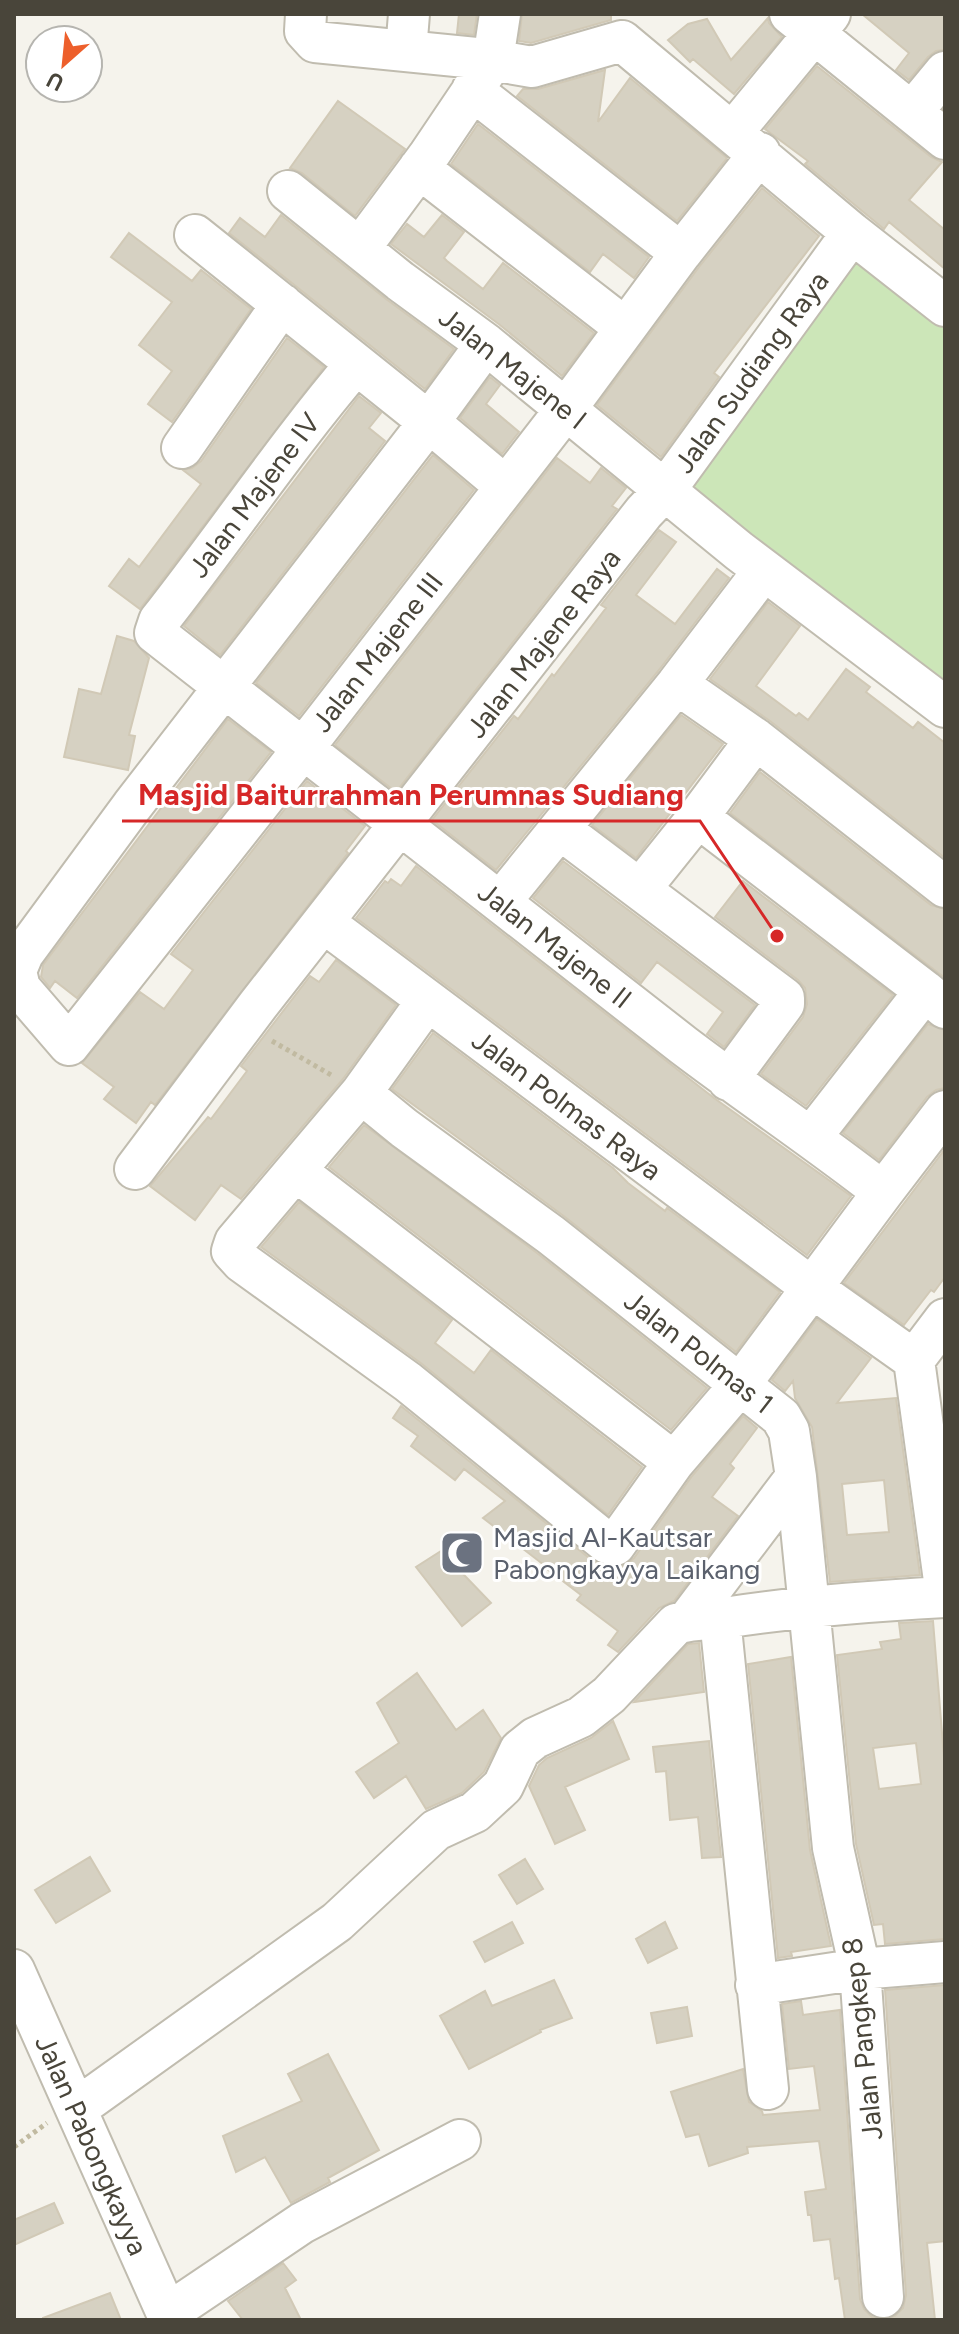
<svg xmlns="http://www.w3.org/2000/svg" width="959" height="2334" font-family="Figtree,sans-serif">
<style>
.green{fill:#cce6b8}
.building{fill:#d6d1c2;stroke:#d1c9b6;stroke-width:2;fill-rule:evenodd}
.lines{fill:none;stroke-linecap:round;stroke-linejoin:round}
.minor-casing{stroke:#c0bcaf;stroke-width:44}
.path{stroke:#c1baa1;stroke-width:5;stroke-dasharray:4 4;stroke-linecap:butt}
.minor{stroke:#fff;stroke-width:40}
.labels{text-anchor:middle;stroke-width:6;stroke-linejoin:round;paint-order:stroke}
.street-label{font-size:28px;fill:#49453a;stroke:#fff}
.worship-label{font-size:28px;fill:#5b616d;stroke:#fff;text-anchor:start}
.leader{fill:none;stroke:#d62828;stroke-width:3}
.callout-dot{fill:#d62828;stroke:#fff;stroke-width:3}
.callout-label{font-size:30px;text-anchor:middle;font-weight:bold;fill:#d62828;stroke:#fff;stroke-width:6;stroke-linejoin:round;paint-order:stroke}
</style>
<rect width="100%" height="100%" fill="#f5f3ec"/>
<!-- green -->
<path class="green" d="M852,233L945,305V707L666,489Z"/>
<!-- building -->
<path class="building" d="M459,14H477L474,35L457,33Z
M522,14H611V20L531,43L519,41Z
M862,14H945V50L936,51L928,57L909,80L896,70L909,53Z
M768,18L769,23L782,37L734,94L693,59L690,62L668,40L688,24L707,19L731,60Z
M817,66L931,157L942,162L909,200L945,230V269L889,222L884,229L805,164L808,161L765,129Z
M605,70L598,122L630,78L727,158L677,221L517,96L523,89H538Z
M338,101L405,149L355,216L302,173L290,168Z
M478,124L649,257L634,278L603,254L590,272L451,164Z
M762,188L819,236L714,373L719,377L661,457L597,405L699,267Z
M281,215L386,299L454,349L425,389L229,233L240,218L265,237Z
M442,215L464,232L444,258L447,261L483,289L503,263L594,333L562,376L500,325L391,244L407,224L424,237Z
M129,233L192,281L201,270L251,309L172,422L148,404L172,371L139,345L172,302L111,257Z
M287,338L324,367L140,609L109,586L129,559L139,567L201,484L183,470L192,468L201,461Z
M490,377L500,385L486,404L519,432L502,454L460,418Z
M359,396L381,413L369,428L385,441L220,655L184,626Z
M433,455L474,490L299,716L256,683Z
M557,458L590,483L601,468L626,488L612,506L617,509L396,792L335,745Z
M659,530L676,542L636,595L675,624L717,569L729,578L659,670L496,870L432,820L514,716L518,719L552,674L554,676L606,608L601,605Z
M768,602L800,626L756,686L796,716L799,713L808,720L846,669L870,687L866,692L913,728L918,722L945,743V858L770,721L710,679Z
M117,636L134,641L149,658L129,735L135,736L128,770L64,757L79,689L101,694Z
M681,715L723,744L636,858L592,825Z
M228,719L271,752L77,998L55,981L50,988L41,977L43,965Z
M760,772L931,905L945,909V978L730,813Z
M307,781L365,826L346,851L348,853L155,1105L151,1102L136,1123L104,1099L114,1087L82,1063L140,992L164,1009L193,970L171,954Z
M563,861L755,1005L724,1047L707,1034L723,1012L657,962L641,983L533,898Z
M416,866L714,1098L851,1196L807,1255L356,918L385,881L388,883L391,879L401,886Z
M743,881L893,995L806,1106L761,1074L803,1017L807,1004L805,988L798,980L715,917Z
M336,960L396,1005L343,1079L241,1199L221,1185L195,1220L150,1186L208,1117L211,1119L247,1071L241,1066L310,976L319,982Z
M928,1024L945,1030V1088L936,1090L927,1097L879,1160L843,1133Z
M433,1033L613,1168L628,1183L665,1211L667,1208L780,1292L736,1352L565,1217L392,1089Z
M364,1125L537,1253L707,1388L671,1430L329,1167Z
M945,1149V1277L934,1292L931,1290L904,1325L844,1283Z
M299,1202L452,1320L435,1343L474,1373L491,1350L642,1467L608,1515L422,1364L261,1247Z
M817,1319L871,1358L837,1403L896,1398L920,1575L830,1582L812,1427L795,1398L793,1381L785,1391L772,1380ZM884,1480L889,1532L847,1535L842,1484Z
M401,1406L593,1561L610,1567L624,1566L634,1558L692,1476L743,1416L757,1428L730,1464L734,1468L712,1497L738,1516L674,1601L659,1608L618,1652L608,1645L618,1631L577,1600L581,1595L543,1566L544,1565L483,1518L505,1501L464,1469L455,1480L411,1446L418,1436L393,1418Z
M441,1551L491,1603L462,1626L416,1567Z
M933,1621L945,1770V1939L885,1944L883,1924L874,1925L856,1844L837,1655L882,1649L880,1642L901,1639L899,1623ZM916,1743L921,1784L879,1789L873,1748Z
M699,1643L704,1692L634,1702L688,1644Z
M791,1657L810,1850L831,1946L791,1952L792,1956L778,1958L748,1664Z
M417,1673L456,1730L483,1710L501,1738L484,1772L462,1793L426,1809L406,1776L374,1798L356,1772L399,1743L377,1703Z
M613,1721L629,1759L565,1787L585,1830L555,1844L529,1786L539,1765L547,1758L591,1738Z
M709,1741L721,1857L702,1858L698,1817L670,1820L666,1771L656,1772L653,1747Z
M90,1857L110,1891L56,1923L35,1890Z
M525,1859L543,1889L517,1904L499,1875Z
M512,1922L523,1943L485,1962L474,1942Z
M665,1922L677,1948L648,1963L636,1939Z
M554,1980L572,2018L540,2030L541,2032L469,2069L440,2016L485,1991L492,2006Z
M945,1985V2241L927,2243L935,2320H845L839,2278L835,2279L830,2239L814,2241L811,2215H808L805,2192L826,2189L819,2141L747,2147L748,2153L709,2166L699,2134L686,2137L671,2092L743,2069L749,2102L762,2111L763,2115L820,2110L814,2066L789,2069L782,2004L801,2001L803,2015L840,2010L860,2299L864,2309L872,2317L884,2320L895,2316L903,2308L906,2295L885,1990Z
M687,2007L692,2036L657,2043L651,2013Z
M328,2054L379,2150L328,2178L330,2182L291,2203L265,2157L236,2172L223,2136L302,2101L288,2074Z
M54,2203L63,2223L14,2245V2220Z
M283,2263L296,2280L285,2288L301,2320H243L228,2301Z
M110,2293L121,2320H43V2318Z"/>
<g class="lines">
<!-- minor casing -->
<g class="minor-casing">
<path id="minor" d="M306,14L305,31L315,42L486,59L532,67L622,41
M790,14L945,139
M622,41L852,233L945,306
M406,51L409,14
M472,90L681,253
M912,112L945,72
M733,132L830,14
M419,168L624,327
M288,191L400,281L486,344L739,551L945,707
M195,235L429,422L505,486
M360,248L429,155L493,60L500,14
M486,344L429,422L132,806L23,954L16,971L20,988L69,1045L302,750L566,409L681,253L760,153
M356,364C286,446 226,536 159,621L155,633L683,1045C749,1095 818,1141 883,1192L945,1111
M182,448L282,304
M764,570L677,684L756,739L945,887
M698,817L756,739
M561,830L784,998V1004L728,1080
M641,888L698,817L925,991
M501,901L677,684
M323,922L811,1287L914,1360
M427,1001L361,1093L235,1242L232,1251L242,1262L408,1382L607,1543L615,1545L674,1462
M361,1093L404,1128L551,1235L781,1417L789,1431L796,1477L833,1848L860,1969L883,2297
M812,1136L925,991L945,1008
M135,1169L258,1005L644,512L666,489L852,233
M296,1171L674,1462L739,1386L883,1192
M914,1360L945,1588
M914,1360L945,1319
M720,1618L768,2089
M688,1620L796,1477
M14,1970L170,2320
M756,1985L860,1969L945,1962
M76,2109L337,1922L436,1830L475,1812L503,1786L520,1750L535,1738L581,1717L609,1695L676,1624C694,1618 712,1620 731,1617C802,1606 873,1601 945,1597
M167,2314L302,2223L460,2140"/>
</g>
<!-- path -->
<path class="path" d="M272,1041L333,1076
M14,2147L47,2123"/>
<!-- minor -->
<use href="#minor" class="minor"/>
</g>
<!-- icons -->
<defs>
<g id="mosque-square" transform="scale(2.3)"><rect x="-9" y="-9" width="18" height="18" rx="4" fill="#6b7280" stroke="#fff"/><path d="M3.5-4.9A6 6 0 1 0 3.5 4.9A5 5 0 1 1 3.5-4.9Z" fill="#fff"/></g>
</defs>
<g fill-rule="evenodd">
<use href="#mosque-square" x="462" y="1553"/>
</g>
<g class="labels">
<!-- street labels -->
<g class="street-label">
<text transform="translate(513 368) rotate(38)" y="10">Jalan Majene I</text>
<text transform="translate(751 372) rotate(-54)" y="10">Jalan Sudiang Raya</text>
<text transform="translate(254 495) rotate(-53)" y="10">Jalan Majene IV</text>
<text transform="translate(543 643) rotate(-52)" y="10">Jalan Majene Raya</text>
<text transform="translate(377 652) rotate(-52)" y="10">Jalan Majene III</text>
<text transform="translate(555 945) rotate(38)" y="10">Jalan Majene II</text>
<text transform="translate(567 1105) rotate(37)" y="10">Jalan Polmas Raya</text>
<text transform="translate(699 1352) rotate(38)" y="10">Jalan Polmas 1</text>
<text transform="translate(862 2039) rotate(-96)" y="10">Jalan Pangkep 8</text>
<text transform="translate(92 2145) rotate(66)" y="10">Jalan Pabongkayya</text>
</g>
<!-- worship labels -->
<g class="worship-label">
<text x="493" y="1547">Masjid Al-Kautsar<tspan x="493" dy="32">Pabongkayya Laikang</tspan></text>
</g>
</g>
<!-- callouts -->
<path class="leader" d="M777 936L700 821H122"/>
<circle class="callout-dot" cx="777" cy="936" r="8"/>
<g class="callout-label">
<text x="411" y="805">Masjid Baiturrahman Perumnas Sudiang</text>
</g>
<!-- border -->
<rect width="959" height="2334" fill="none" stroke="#49453a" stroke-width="32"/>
<!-- north arrow -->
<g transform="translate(64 64) rotate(207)"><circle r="38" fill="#ffffff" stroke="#b6b5b0" stroke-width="2"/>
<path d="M0-6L14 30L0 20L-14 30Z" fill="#ed5f2b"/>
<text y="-12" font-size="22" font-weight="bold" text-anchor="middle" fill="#49453a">U</text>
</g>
</svg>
